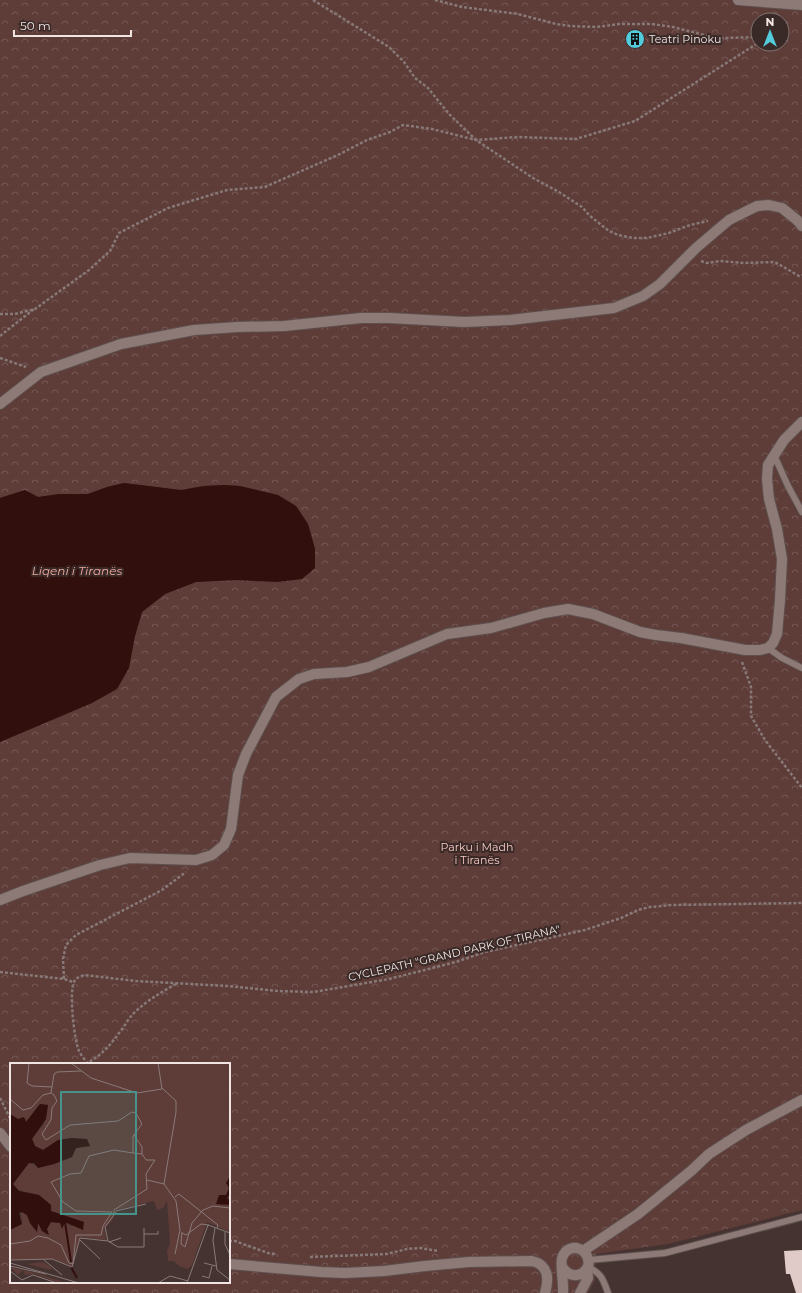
<svg xmlns="http://www.w3.org/2000/svg" width="802" height="1293" font-family="Montserrat,sans-serif">
<style>
.forest{fill:url(#forest-crowns);fill-rule:evenodd}
.water{fill:#310f0c}
.building{fill:#e0cbc8}
.lines{fill:none;stroke-linecap:round;stroke-linejoin:round}
.lane-casing{stroke:#5d504e;stroke-width:8}
.street-casing{stroke:#5d504e;stroke-width:12}
.path{stroke:#877977;stroke-width:2.5;stroke-dasharray:3 2;stroke-linecap:butt}
.lane{stroke:#8d7a77;stroke-width:6}
.street{stroke:#8d7a77;stroke-width:10}
.labels{text-anchor:middle;stroke-width:4;stroke-linejoin:round;paint-order:stroke}
.poi-label{font-size:11px;fill:#f0e5e3;stroke:#392927;text-anchor:start}
.park-label{font-size:11px;fill:#f6c9c3;stroke:#392927}
.street-label{font-size:11px;fill:#f0e5e3;stroke:#392927}
.water-label{font-size:12px;font-style:italic;fill:#f1aaa0;stroke:#392927}
.inset-river{fill:none;stroke:#310f0c;stroke-width:2}
.inset-road{fill:none;stroke:#897a78;stroke-width:1}
.view{fill:#47928b;fill-opacity:0.15;stroke:#47928b;stroke-width:2}
.inset-edge{fill:none;stroke:#f0e5e3;stroke-width:2}
</style>
<defs>
<pattern id="forest-crowns" width="20" height="18" patternUnits="userSpaceOnUse"><rect width="20" height="18" fill="#5e3c38"/><path d="M2 6a3 3 0 1 1 6 0M12 15a3 3 0 1 1 6 0" fill="none" stroke="#755855"/></pattern>
</defs>
<rect width="100%" height="100%" fill="#443331"/>
<!-- forest -->
<path class="forest" d="M0,0H802V1210L668,1244L596,1254L595,1280L588,1293H0V742L92,703L135,636L142,612L165,594L196,582L235,580L315,568V549L308,524L296,506L240,486L225,485L204,486L181,490L124,483L107,487L88,494H59L38,497L25,490L0,498ZM758,20H782V44H758ZM11,1064H229V1282H11Z"/>
<!-- water -->
<path class="water" d="M124,483L181,490L204,486L225,485L240,486L278,495L296,506L308,524L315,549V568L302,579L277,582L235,580L196,582L165,594L142,612L135,636L129,668L117,689L92,703L0,742V498L25,490L38,497L59,494H88L107,487Z"/>
<!-- building -->
<path class="building" d="M802,1250V1293H796L790,1274H786L784,1251Z"/>
<g class="lines">
<!-- lane casing -->
<g class="lane-casing">
<path id="lane" d="M774,455L788,486L802,512
M768,648L782,658L802,668
M589,1260L665,1253L802,1217
M588,1267C602,1274 603,1279 608,1293"/>
</g>
<!-- street casing -->
<g class="street-casing">
<path id="street" d="M738,0L802,5
M0,404L41,372L121,344L194,330L237,327L284,326L361,318H389L464,322L510,320L614,308L643,296L660,284L696,248L729,220L757,206L769,205L782,208L797,220L802,226
M0,900L23,891L100,865L130,858L196,860L212,855L224,845L231,829L238,775L246,754L276,697L299,679L314,674L347,672L369,667L447,634L491,628L544,613L568,609L593,614L640,632L656,635L681,638L745,650H760L768,648L773,643L777,634L780,600L782,559L777,529L769,499L767,479L768,465L784,440L802,422
M0,1133L11,1147
M583,1251L638,1214L691,1171L709,1154L746,1130L802,1100
M229,1264L321,1272L345,1273L384,1271L425,1266L469,1262L532,1261C549,1265 549,1279 545,1293
M562,1267C570,1278 581,1278 588,1267C592,1248 568,1240 562,1258C560,1263 564,1285 563,1293
M580,1293L588,1278L587,1268"/>
</g>
<!-- path -->
<path class="path" d="M313,0L389,47L404,62L415,78L428,88L449,114L476,140L533,178L559,192L582,207L590,216L609,231L618,235L633,238H647L669,233L690,225L708,221
M435,0L462,7L518,14L556,24L570,26L597,27L619,24H652L673,27L712,37L725,38L758,37
M701,261L707,263L720,261L744,263L775,262L799,276L802,275
M0,314H15L35,309L89,270L110,251L119,233L168,208L227,190L265,187L340,154L367,140L390,132L403,125L432,129L476,140L517,137L576,139L635,121L758,43
M0,336L34,309
M0,358L26,367
M742,662L751,687V716L765,740L802,788
M0,972L64,979L73,982
M64,979L63,959L66,945L76,935L162,890L186,872
M85,1064C102,1056 111,1044 122,1029C126,1024 129,1018 133,1014C146,1001 160,993 176,984
M88,1064C85,1060 81,1055 79,1051C74,1040 69,992 74,982C76,977 80,977 84,975L136,981L228,986L278,991L314,992L389,979L456,962L485,952L585,930L621,918L638,910L650,907L672,905L802,903
M0,1098L11,1120
M229,1241H235L268,1253L275,1254
M310,1257L387,1254L407,1249L420,1248L438,1251"/>
<!-- lane -->
<use href="#lane" class="lane"/>
<!-- street -->
<use href="#street" class="street"/>
</g>
<!-- icons -->
<defs>
<g id="building-disc" transform="scale(1)"><circle r="9.5" fill="#53cbdb" stroke="#392927"/><path d="M-4-6H4V6H1V3H-1V6H-4ZM-2.5-4.3h1.7v1.8h-1.7ZM.8-4.3h1.7v1.8H.8ZM-2.5-1h1.7V.8h-1.7ZM.8-1h1.7V.8H.8Z" fill="#111"/></g>
</defs>
<g fill-rule="evenodd">
<use href="#building-disc" x="635" y="39"/>
</g>
<g class="labels">
<!-- poi labels -->
<g class="poi-label">
<text x="649" y="43">Teatri Pinoku</text>
</g>
<!-- park labels -->
<g class="park-label">
<text x="477" y="851">Parku i Madh<tspan x="477" dy="13">i Tiranës</tspan></text>
</g>
<!-- street labels -->
<g class="street-label">
<text transform="translate(454 953) rotate(-13)" y="4">CYCLEPATH "GRAND PARK OF TIRANA"</text>
</g>
<!-- water labels -->
<g class="water-label">
<text x="77" y="575">Liqeni i Tiranës</text>
</g>
</g>
<!-- overview -->
<g transform="translate(10 1063)">
<rect width="220" height="220" fill="#443331"/>
<path d="M33,199L41,204V207L17,201ZM0,204L22,209L51,218L50,220L25,211L15,212L13,207L8,212Z" fill="#5e3c38"/>
<path d="M0,0H220V169L197,159L182,202L178,206L169,203L164,198H158L157,188L160,180L157,138L153,145L147,147L144,138L107,147L102,158L94,165L96,177L70,174L62,203L43,196L0,197V167L12,161L11,149L17,152L20,160L27,169L28,160L32,168L38,172L37,166L40,159L51,160L52,165L55,159L61,163L74,159L41,148V142L29,132L8,127L3,121L9,110L19,100L30,104L44,101L62,94L66,85L80,83L62,75L48,77L33,87L25,83L22,75L34,61L38,42L30,41L16,59L15,55L8,56L0,51Z" fill="#5e3c38"/>
<path d="M143,101L153,103L151,113L140,111Z" fill="#5e3c38"/>
<path d="M30,41L38,42L36,56L22,76L25,83L33,87L48,77L62,75L77,76L80,83L66,85L62,94L44,101L28,105L24,100H19L3,121L9,128L29,132L41,142V148L74,159L73,167L55,159L52,166L50,160L41,159L37,166L39,172L32,168L28,160L27,169L20,160L17,152L12,149L9,150L12,161L0,167V51L8,56L14,54L16,59ZM220,113V132L217,135L220,137V142L206,141L209,132H216L219,125L216,120Z" fill="#310f0c"/>
<path class="inset-river" d="M55,159L61,199M61,204L67,215"/>
<path class="inset-road" d="M19,0L17,20L22,23L42,24M61,0L81,15L127,30L152,26L148,0M41,30L44,11L47,9L71,8M0,36L13,47L21,45L33,32L41,30L44,32L47,38L42,45L41,57L32,71L36,77L60,62L108,58L122,49L126,50L132,61L123,73V90L104,87L79,93L71,110L60,111L41,119L53,139L66,148L102,149L93,163L91,172H66L63,201L59,200L51,182L38,175L28,173L20,178L0,181M123,90L132,91V84L124,72M137,117L154,121L166,49V38L152,25M154,121L166,138L170,167L165,191M165,134L169,131L208,162L207,165M106,148L136,141M104,152V147L137,126L136,111L145,97H136L132,91M205,165L203,177L207,207L220,217M172,169L171,181L175,184L182,160L193,147L203,143L220,145M215,169V181L220,192M172,170L176,172L191,161L199,162M134,171H148V168M70,177L90,196M98,178L108,184H134V165M99,179L111,175M0,197L42,196L62,204L70,175L98,178L95,164L106,149M34,197L52,212M0,200L69,220M194,200L206,203M0,203L36,211M0,208L12,217L23,212L47,220M192,213L199,215L202,203M148,220L160,213L178,218M177,220L198,162L220,170"/>
<path class="view" d="M51,29H126V151H51Z"/>
<rect width="220" height="220" class="inset-edge"/>
</g>
<!-- north arrow -->
<g transform="translate(770 32)"><circle r="19" fill="#392927" stroke="#827472"/>
<path d="M0-3L7 15L0 10L-7 15Z" fill="#53cbdb"/>
<text y="-6" font-size="11" font-weight="bold" text-anchor="middle" fill="#f0e5e3">N</text>
</g>
<!-- scale -->
<path d="M14 30v6h117v-6" fill="none" stroke="#f0e5e3" stroke-width="2"/>
<text x="20" y="30" font-size="12" fill="#f0e5e3" stroke="#392927" stroke-width="3" paint-order="stroke">50 m</text>
</svg>
